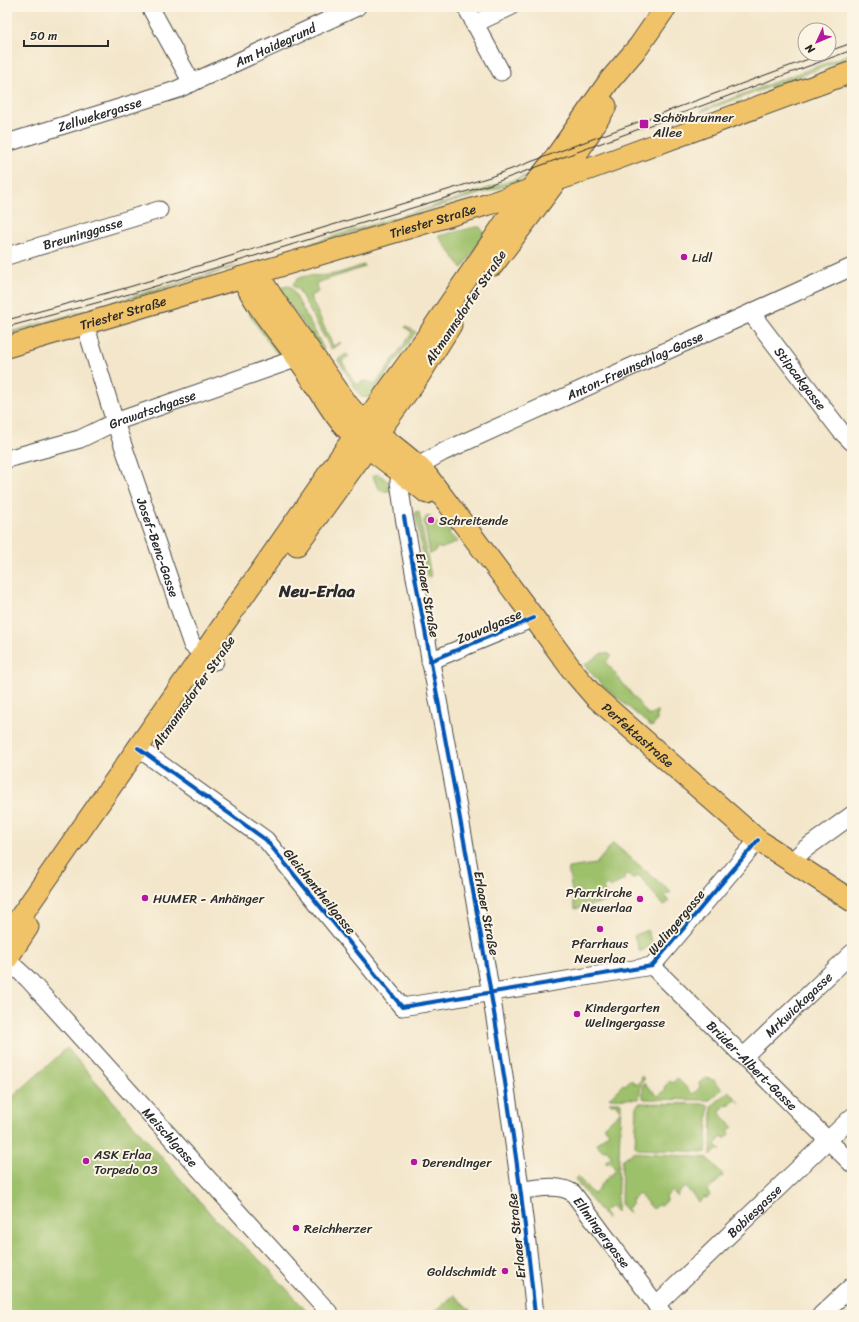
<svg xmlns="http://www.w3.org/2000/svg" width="859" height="1322" font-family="Sriracha,sans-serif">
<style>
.green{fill:#9dc06a;stroke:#64764a}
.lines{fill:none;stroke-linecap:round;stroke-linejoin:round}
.minor-casing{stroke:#494743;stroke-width:19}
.major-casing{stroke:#494743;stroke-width:23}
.minor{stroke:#fff;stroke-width:17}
.major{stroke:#f1c369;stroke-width:21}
.tram{stroke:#2b2b2b;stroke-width:1}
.cycleway-casing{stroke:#fcf5e5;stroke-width:6}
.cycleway{stroke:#0057b8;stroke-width:4}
.poi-dot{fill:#b5179e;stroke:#fcf5e5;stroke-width:1.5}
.labels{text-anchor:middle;stroke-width:4;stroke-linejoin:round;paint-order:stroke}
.street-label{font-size:13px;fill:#2b2b2b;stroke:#fcf5e5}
.poi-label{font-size:13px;fill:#2b2b2b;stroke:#fcf5e5;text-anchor:start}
.district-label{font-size:17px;font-weight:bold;fill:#2b2b2b;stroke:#fcf5e5}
</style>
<rect width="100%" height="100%" fill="#fcf5e5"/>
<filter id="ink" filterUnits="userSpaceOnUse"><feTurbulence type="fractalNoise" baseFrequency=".025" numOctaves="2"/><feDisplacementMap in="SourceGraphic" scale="8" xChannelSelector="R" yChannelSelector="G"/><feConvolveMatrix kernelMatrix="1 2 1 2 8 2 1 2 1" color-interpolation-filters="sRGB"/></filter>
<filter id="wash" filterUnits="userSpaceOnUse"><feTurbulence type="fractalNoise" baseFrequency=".012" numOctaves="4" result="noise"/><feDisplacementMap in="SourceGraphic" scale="16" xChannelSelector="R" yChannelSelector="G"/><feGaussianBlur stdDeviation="0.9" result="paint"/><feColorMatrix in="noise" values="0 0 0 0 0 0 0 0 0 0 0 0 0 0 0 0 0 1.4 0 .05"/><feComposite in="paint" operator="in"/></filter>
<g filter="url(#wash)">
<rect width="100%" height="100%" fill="#f3e6ca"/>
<!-- green -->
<path class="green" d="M852,53V57L701,112V110Z
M531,174L519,181L499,188L307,247L305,245L459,198Z
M476,227H480L485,235L462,268L438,236Z
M240,265L172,287L7,335V333Z
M364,265L365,267L316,283L318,292L310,296L333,346L341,342L340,344L331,349L298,289L295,288L293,284C300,272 317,277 328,275C340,274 353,268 364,265Z
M289,286L291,287L324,349H321L282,294V287Z
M242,299L281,352L280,354L276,352L243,306L241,302Z
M406,326L416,332L370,398L361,397L338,360L346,354L349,356L342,361L356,385C364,380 367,380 375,385L412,333L405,327Z
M378,474C385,478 391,483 392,491H381L376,484L373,476Z
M418,511L419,512L431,577H427L415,512Z
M427,516L430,517L442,528L445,526L450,530L449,534L458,542L440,549L439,547L436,548V551L430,554L424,521L425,519Z
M602,653H607L612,656L606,662L649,716L656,711L657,712V720L652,727L600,683L584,665Z
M613,843L671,892L665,896L669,902L663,906L639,875L632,879L628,874L624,875L625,879L610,888L608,885L603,888L608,901L575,909L568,868L596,864Z
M647,930L653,944L640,952L634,936Z
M67,1048L216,1220L268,1268L310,1315H7V1102Z
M642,1076L645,1079L641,1083L639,1099L609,1098L623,1084L625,1085L631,1079L636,1085L642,1079L641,1077Z
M677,1078L693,1094L700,1087L699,1084L706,1078L714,1080L722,1089L710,1100L644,1099L643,1098V1084L644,1083L658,1096L666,1089L664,1087L670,1081L673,1083Z
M729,1091L740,1103L736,1099L729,1106L727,1104L719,1112L733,1127L728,1131L730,1134L725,1139L723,1136L715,1144L721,1150L720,1151L718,1149L711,1156L712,1106Z
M609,1102H620L621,1104L617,1212L611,1205L603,1212L608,1218L607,1219L575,1180L578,1177L592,1193L594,1194L600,1188V1185L616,1170L610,1162L607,1164L605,1162L612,1156L606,1149L603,1151L596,1144L609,1132L604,1127L620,1112V1110L614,1103L612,1105Z
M639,1103L707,1104L709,1106L706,1152L638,1149L635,1146L637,1105Z
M633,1152L708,1158L723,1175L722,1177L707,1191L710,1195L707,1199L705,1197L699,1202L685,1187L677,1194L678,1197L672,1191L665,1198L667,1200L660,1206L659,1204L653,1209L639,1194L631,1201L633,1203L626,1209L630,1214L621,1205L622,1160Z
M454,1295L469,1309L470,1311L458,1315H431Z"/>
</g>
<g filter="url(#ink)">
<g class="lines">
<!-- minor casing -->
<g class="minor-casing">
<g id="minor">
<path d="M150,7L192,83"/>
<path d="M466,7L501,72"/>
<path d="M474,24L510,7"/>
<path id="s1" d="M7,143L176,90L357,7"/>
<path id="s2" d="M7,256L159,210"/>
<path id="s3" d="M751,313L840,430L852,442"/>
<path id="s4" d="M85,324L115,422L192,645L215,661"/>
<path id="s5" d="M7,459L80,439L115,422L298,358"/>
<path id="s6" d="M418,466L443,452L852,267"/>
<path d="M402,472L399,481L404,517C452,782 508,1047 535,1315"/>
<path d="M430,661L534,618"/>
<path d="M138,748L266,840L402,1007L652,966L758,840"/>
<path d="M791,862L805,849L852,815"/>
<path id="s7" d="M7,960L28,979L331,1315"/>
<path id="s8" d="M652,966L852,1164"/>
<path id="s9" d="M744,1056L852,953"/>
<path id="s10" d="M521,1190C538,1189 558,1183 573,1193L664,1315"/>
<path id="s11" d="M656,1305L852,1117"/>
<path d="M821,1315L852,1286"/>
</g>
</g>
<!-- major casing -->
<g class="major-casing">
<g id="major">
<path d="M493,265L578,152L606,106"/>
<path id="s12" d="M257,273L271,295L348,405C370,432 401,448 425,473L534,618L575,674L594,696L758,840L852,901"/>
<path d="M242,277C258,311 285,339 306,370C320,390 333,416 350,432C374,454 402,472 427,493"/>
<path id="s13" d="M7,347L489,204L592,168L852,72"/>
<path d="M297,545L419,376L451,325"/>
<path d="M7,936L347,447L429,334L510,215L552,162L610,80L639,46L666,7"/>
<path d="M7,959L28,927"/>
</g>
</g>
<!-- minor -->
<use href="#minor" class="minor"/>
<!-- major -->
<use href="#major" class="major"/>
<!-- tram -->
<path class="tram" d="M829,51L852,43
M7,320L129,287L490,177L822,54
M7,327L133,293L491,184L852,50"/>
<!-- cycleway casing -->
<g class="cycleway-casing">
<path id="cycleway" d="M404,517C452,782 508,1047 535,1315
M430,661L534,618
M138,748L266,840L402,1007L652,966L758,840"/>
</g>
<!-- cycleway -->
<use href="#cycleway" class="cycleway"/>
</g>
</g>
<!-- markers -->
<g class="poi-dot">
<rect x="639" y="119" width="10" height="10" rx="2"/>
<circle cx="684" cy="257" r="4"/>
<circle cx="431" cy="520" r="4"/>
<circle cx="145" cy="898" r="4"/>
<circle cx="640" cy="899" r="4"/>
<circle cx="600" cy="929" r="4"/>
<circle cx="577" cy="1014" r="4"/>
<circle cx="86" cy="1161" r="4"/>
<circle cx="414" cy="1162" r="4"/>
<circle cx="296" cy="1228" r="4"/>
<circle cx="505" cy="1271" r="4"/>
</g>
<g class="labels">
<!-- street labels -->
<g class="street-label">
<text dy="5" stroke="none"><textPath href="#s1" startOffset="286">Am Haidegrund</textPath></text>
<text dy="5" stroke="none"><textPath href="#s1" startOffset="97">Zellwekergasse</textPath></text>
<text dy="5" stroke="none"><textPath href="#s13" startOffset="444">Triester Straße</textPath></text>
<text dy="5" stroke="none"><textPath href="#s2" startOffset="79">Breuninggasse</textPath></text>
<text transform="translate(465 307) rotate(-56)" y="5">Altmannsdorfer Straße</text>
<text dy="5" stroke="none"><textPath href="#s13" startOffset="121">Triester Straße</textPath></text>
<text dy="5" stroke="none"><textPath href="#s6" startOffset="239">Anton-Freunschlag-Gasse</textPath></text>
<text dy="5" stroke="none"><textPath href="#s3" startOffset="82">Stipcakgasse</textPath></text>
<text dy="5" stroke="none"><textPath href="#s5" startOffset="154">Grawatschgasse</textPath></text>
<text dy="5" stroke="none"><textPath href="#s4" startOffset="235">Josef-Benc-Gasse</textPath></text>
<text transform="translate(428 595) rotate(80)" y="5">Erlaaer Straße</text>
<text transform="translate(489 626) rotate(-23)" y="5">Zouvalgasse</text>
<text transform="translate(193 692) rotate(-55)" y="5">Altmannsdorfer Straße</text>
<text dy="5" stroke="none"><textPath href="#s12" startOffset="602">Perfektastraße</textPath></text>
<text transform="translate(320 891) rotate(51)" y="5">Gleichentheilgasse</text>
<text transform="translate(487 913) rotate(79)" y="5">Erlaaer Straße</text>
<text transform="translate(676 922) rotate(-50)" y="5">Welingergasse</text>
<text dy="5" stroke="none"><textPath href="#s9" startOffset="75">Mrkwickagasse</textPath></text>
<text dy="5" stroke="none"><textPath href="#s8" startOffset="141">Brüder-Albert-Gasse</textPath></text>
<text dy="5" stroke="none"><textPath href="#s7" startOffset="241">Meischlgasse</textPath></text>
<text dy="5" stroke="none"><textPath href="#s11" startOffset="136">Bobiesgasse</textPath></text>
<text dy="5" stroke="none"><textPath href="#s10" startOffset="102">Ellmingergasse</textPath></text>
<text transform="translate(516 1236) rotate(-96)" y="5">Erlaaer Straße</text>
</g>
<!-- poi labels -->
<g class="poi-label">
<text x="653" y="122">Schönbrunner<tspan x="653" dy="15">Allee</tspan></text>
<text x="692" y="262">Lidl</text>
<text x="439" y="525">Schreitende</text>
<text x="632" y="897" text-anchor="end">Pfarrkirche<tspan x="632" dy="15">Neuerlaa</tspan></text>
<text x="153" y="903">HUMER - Anhänger</text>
<text x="600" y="948" text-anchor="middle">Pfarrhaus<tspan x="600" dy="15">Neuerlaa</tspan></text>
<text x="585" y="1012">Kindergarten<tspan x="585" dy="15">Welingergasse</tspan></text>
<text x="94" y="1159">ASK Erlaa<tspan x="94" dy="15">Torpedo 03</tspan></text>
<text x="422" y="1167">Derendinger</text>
<text x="304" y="1233">Reichherzer</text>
<text x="497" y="1276" text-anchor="end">Goldschmidt</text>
</g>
<!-- district labels -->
<g class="district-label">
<text x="317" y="597">Neu-Erlaa</text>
</g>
</g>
<!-- margin -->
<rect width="859" height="1322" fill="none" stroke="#fcf5e5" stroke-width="24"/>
<!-- north arrow -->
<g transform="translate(817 42) rotate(226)"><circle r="19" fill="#fcf5e5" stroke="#a8a49b"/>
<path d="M0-3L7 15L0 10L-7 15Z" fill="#b5179e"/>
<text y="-6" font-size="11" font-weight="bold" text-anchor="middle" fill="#2b2b2b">N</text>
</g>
<!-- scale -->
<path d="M24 40v6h84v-6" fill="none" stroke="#2b2b2b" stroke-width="2"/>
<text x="30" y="40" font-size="12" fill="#2b2b2b" stroke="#fcf5e5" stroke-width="3" paint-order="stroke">50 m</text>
</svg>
